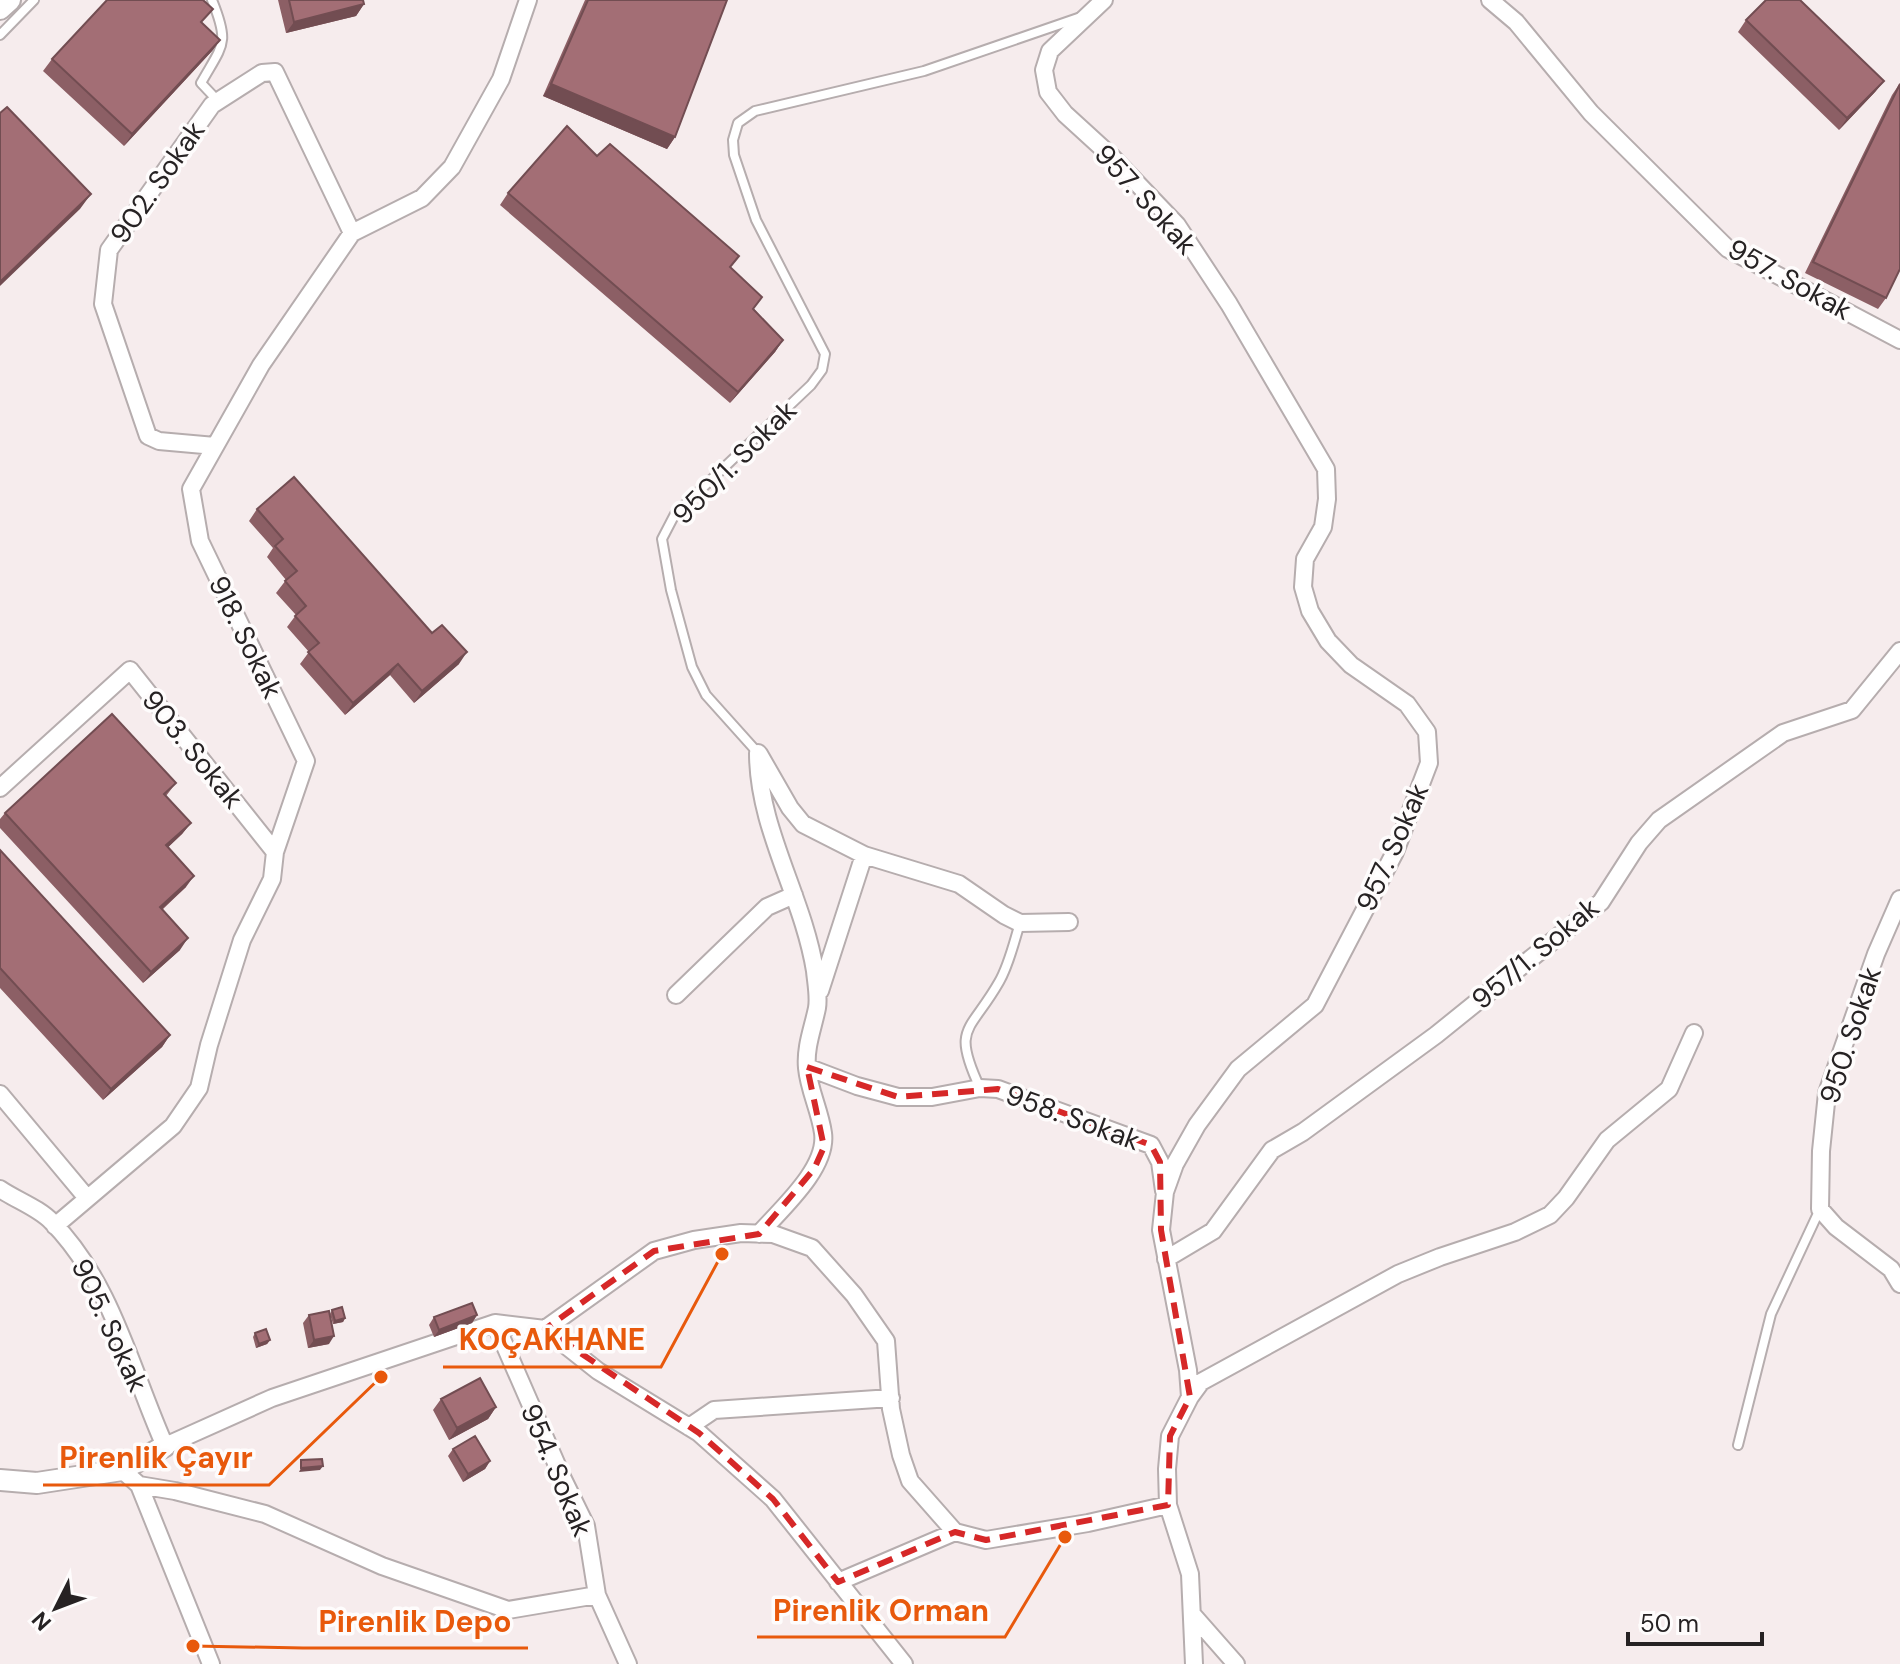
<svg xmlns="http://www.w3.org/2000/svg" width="1900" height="1664" font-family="'DM Sans',sans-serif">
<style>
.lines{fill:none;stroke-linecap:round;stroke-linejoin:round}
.service-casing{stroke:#b6adae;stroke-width:12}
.minor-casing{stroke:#b6adae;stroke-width:20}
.tertiary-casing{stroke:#b6adae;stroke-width:24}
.service{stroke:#fff;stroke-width:8}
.minor{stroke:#fff;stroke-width:16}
.tertiary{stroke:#fff;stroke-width:20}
.wall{fill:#8c5f65}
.shaded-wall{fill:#724d52}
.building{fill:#a36e75;stroke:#724d52;stroke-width:2}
.marked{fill:none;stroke:#d62828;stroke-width:6;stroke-dasharray:16 10;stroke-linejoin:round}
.labels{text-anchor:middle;stroke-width:7;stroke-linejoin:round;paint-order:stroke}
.street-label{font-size:28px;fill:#262223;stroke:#fefcfc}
.leader{fill:none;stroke:#e8590c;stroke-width:3}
.callout-dot{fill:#e8590c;stroke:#fefcfc;stroke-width:3}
.callout-label{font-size:30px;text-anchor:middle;font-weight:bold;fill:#e8590c;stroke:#fefcfc;stroke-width:7;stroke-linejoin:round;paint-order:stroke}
</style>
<rect width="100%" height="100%" fill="#f6eced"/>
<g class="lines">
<!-- service casing -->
<g class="service-casing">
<path id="service" d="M212,0C230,44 223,44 201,83L218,101
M0,35L34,0
M758,753L706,695L692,667L671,590L662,539L675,514L811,385L822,370L825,354L756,220L734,155L733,140L738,123L755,111L924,71L1081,17
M980,1088C951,1026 970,1033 999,982C1009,965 1014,942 1020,923
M1738,1445L1771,1314L1820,1209"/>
</g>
<!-- minor casing -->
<g class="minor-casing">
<path id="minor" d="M1104,0L1050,51L1044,70L1048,92L1065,114L1111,156L1177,225L1229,304L1326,469L1327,499L1323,527L1305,559L1303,587L1310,611L1328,641L1351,665L1407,704L1427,732L1429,763L1395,852L1315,1005L1238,1069L1197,1125L1175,1164L1165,1192L1161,1230L1188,1370L1190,1397L1170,1436L1167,1469L1168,1505
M1490,0L1516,22L1591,113L1728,249L1900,340
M215,446L159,441L148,436L103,304L109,250L212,105L262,73L275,72L352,233
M758,753C758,829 803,896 815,971C816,982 819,997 817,1008C813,1028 805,1047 807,1068C809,1090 820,1111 823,1133C828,1168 781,1209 759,1234
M759,754L790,808L803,824L864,855L959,884L1004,915L1020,923L1069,922
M0,788L130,670L275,852
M1900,899L1876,954L1827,1093L1821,1151L1820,1209L1836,1227L1891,1269L1900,1284
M820,991L864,855
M676,995L767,907L794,895
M807,1067L857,1086L898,1097H932L980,1088L998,1089L1151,1145L1160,1162L1164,1191
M0,1094L87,1198
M0,1189C16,1200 39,1208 52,1222C112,1283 131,1370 165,1446L272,1398L495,1323L545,1329L654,1251L694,1240L741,1233L773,1234L812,1248L854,1295L886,1341L891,1409L901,1455L910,1481L955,1532L986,1540L1088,1523L1168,1505L1190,1574L1194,1664
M55,1226L173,1126L199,1088L209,1045L242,940L272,879L275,852L306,761L200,541L191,489L261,365L352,233L422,198L452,167L501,79L528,0
M1166,1259L1213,1231L1272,1150L1303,1132L1436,1035L1601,902L1639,843L1659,820L1783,733L1852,710L1900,651
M495,1323L563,1479L586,1526L597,1595L628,1664
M545,1329L598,1371L699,1433L773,1499L904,1664
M1190,1397L1201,1382L1398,1274L1440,1257L1515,1232L1550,1215L1566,1198L1607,1140L1669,1089L1694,1033
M689,1427L714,1410L891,1398
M122,1470L139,1485L175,1491L265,1514L382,1566L508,1610L597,1595
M139,1485L211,1664
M838,1582L955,1532
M1192,1614L1236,1664"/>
</g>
<!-- tertiary casing -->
<g class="tertiary-casing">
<path id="tertiary" d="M0,9L10,0
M0,1480L37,1483L122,1470L165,1446"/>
</g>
<!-- service -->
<use href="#service" class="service"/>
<!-- minor -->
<use href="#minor" class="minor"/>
<!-- tertiary -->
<use href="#tertiary" class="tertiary"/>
</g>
<!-- wall -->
<path class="wall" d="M278,0H363L364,4L356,16L286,33Z
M585,0H727L675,137L667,149L543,96Z
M1746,20L1884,81L1875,92L1839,130L1738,32Z
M220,40L212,51L124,146L43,71L52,59Z
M1900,83L1886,298L1878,309L1805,273L1892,95Z
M597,156L730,268L754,309L783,340L775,352L730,403L500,205L508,193Z
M257,509L459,664L414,703L390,675L345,715L300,664L309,652L287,627L296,615L276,593L286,580L267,557L273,548L249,521Z
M176,783L166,796L191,823L182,834L168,847L186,887L162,910L180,950L143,983L0,828V819L5,813Z
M0,850L170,1035L162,1047L103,1100L0,988Z
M332,1310L345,1318L343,1322L333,1324L330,1314Z
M309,1315L329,1344L308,1348L303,1323Z
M477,1315L472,1323L434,1337L429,1325L434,1317Z
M255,1333L270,1340L267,1344L256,1348L253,1337Z
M441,1399L496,1407L488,1419L449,1440L433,1410Z
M453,1449L490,1461L485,1469L463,1482L448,1456Z"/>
<!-- shaded-wall -->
<path class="shaded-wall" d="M364,4L356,16L286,33L294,22Z
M220,40L212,51L124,146L132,134Z
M1884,81L1875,92L1839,130L1847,118Z
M551,84L675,137L667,149L543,96Z
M91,194L80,209L0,286V282Z
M783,340L775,352L730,403L738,392Z
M467,652L459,664L414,703L422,691Z
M398,664L390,675L345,715L353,703Z
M191,823L182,834L158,857L166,845Z
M194,876L186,887L151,919L160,907Z
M188,938L180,950L143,983L151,972Z
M170,1035L162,1047L103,1100L111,1089Z
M477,1315L472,1323L434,1337L439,1330Z
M345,1318L343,1322L333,1324L335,1321Z
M334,1336L329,1344L308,1348L314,1340Z
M270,1340L267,1344L256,1348L259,1344Z
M496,1407L488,1419L449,1440L457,1428Z
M490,1461L485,1469L463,1482L468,1474Z
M323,1466L320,1470L299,1472L301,1468Z"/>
<!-- building -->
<path class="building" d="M107,0H203L213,9L201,22L220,40L132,134L52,59Z
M289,0H363L364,4L294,22Z
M588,0H727L675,137L551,84Z
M1766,0H1800L1884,81L1847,118L1746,20Z
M1900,84V269L1886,298L1813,262Z
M7,107L91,194L0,282V113Z
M567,126L597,156L610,144L739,256L730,267L762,297L753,309L783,340L738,392L508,193Z
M294,477L432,633L442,625L467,652L422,691L398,664L353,703L308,652L319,643L295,616L306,606L285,581L297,571L275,546L283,539L257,509Z
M112,714L176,783L164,794L191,823L166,845L194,876L160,907L188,938L151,972L5,813Z
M0,850L170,1035L111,1089L0,968Z
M472,1303L477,1315L439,1330L434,1317Z
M342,1307L345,1318L335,1321L332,1310Z
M329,1311L334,1336L314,1340L309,1315Z
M266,1329L270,1340L259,1344L255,1333Z
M480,1378L496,1407L457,1428L441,1399Z
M475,1436L490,1461L468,1474L453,1449Z
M322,1459L323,1466L301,1468V1460Z"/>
<!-- marked area -->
<path class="marked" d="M807,1067L898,1097L998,1089L1151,1145L1160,1162L1161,1230L1190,1397L1170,1436L1168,1505L986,1540L955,1532L838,1582L773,1499L699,1433L545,1329L654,1251L759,1234L814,1169L824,1147Z"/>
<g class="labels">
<!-- street labels -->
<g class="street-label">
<text transform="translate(157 182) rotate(-55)" y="10">902. Sokak</text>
<text transform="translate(1146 199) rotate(48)" y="10">957. Sokak</text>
<text transform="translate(1790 279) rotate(29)" y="10">957. Sokak</text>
<text transform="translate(734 462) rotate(-45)" y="10">950/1. Sokak</text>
<text transform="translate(246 637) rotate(64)" y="10">918. Sokak</text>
<text transform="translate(193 749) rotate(51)" y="10">903. Sokak</text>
<text transform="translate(1392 847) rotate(-66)" y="10">957. Sokak</text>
<text transform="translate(1535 953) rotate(-40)" y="10">957/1. Sokak</text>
<text transform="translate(1850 1035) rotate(-72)" y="10">950. Sokak</text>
<text transform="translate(1073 1117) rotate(20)" y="10">958. Sokak</text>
<text transform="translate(110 1325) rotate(65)" y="10">905. Sokak</text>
<text transform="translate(557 1470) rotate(67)" y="10">954. Sokak</text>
</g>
</g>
<!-- callouts -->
<path class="leader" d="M722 1254L661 1367H443M381 1377L269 1485H43M1065 1537L1005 1637H757M193 1646L303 1648H528"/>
<g class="callout-dot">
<circle cx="722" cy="1254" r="8"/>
<circle cx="381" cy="1377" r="8"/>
<circle cx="1065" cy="1537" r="8"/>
<circle cx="193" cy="1646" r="8"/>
</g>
<g class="callout-label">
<text x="552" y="1350">KOÇAKHANE</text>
<text x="156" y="1468">Pirenlik Çayır</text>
<text x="881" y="1621">Pirenlik Orman</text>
<text x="415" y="1632">Pirenlik Depo</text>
</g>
<!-- north arrow -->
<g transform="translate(56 1608) rotate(228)" stroke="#fefcfc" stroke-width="6" paint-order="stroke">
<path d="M0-6L14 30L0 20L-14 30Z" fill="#262223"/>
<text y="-12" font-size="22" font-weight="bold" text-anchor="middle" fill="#262223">N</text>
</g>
<!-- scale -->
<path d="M1628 1632v12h134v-12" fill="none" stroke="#262223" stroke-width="4"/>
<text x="1640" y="1632" font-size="24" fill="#262223" stroke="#fefcfc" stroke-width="6" paint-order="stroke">50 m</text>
</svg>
